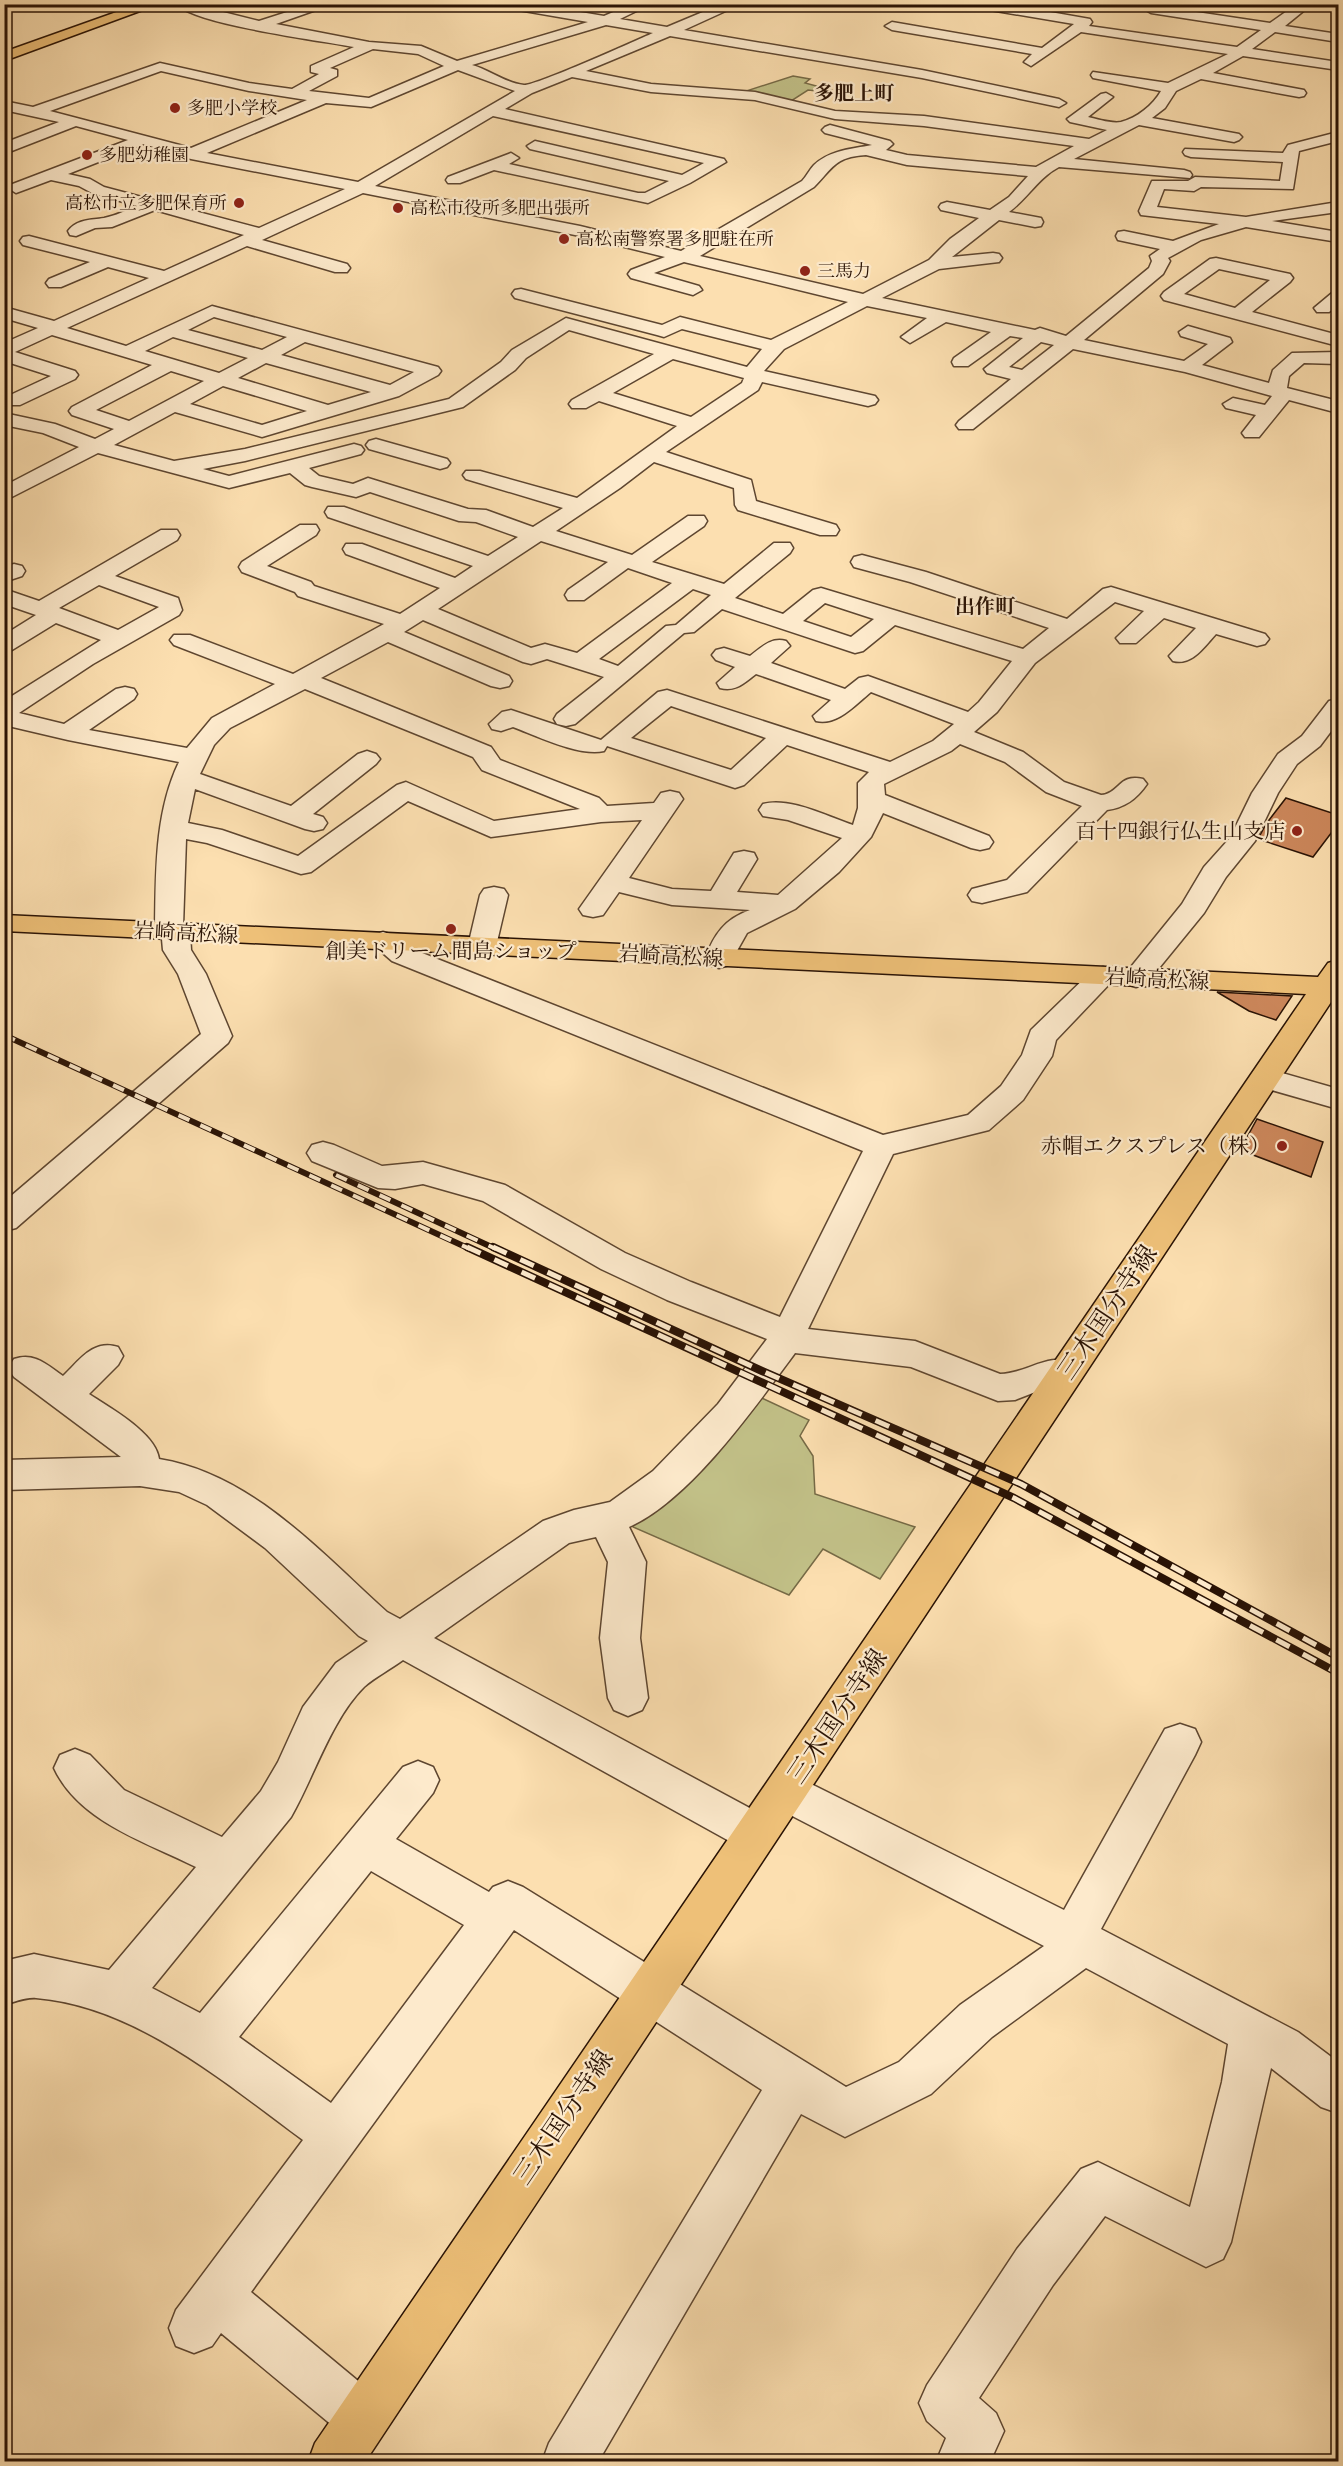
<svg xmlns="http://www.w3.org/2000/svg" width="1343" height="2466" font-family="'IM FELL DW Pica','Noto Serif JP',serif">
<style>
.green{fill:#c2c188;stroke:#766a46;stroke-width:1.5}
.building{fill:#cc875b;stroke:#2a1305;stroke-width:1.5}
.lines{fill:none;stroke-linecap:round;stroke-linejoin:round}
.minor-casing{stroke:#5e4630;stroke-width:3}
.major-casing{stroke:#2a1305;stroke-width:3}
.minor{fill:#fdeacc;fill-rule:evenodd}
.major{fill:#eec078;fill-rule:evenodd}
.rail-far1-casing{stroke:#2a1305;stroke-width:6}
.rail-casing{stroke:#2a1305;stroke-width:8}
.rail-far1{stroke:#fdeacc;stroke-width:4;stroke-dasharray:12;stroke-linecap:butt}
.rail{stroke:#fdeacc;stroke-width:5;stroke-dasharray:15;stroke-linecap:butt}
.poi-dot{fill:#8f2418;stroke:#fdeacc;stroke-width:2}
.labels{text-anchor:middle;stroke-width:4.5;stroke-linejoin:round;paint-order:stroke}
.far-poi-label{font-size:18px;fill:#2a1305;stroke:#fdeacc;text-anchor:start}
.far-quarter-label{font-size:20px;font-weight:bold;fill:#2a1305;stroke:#fdeacc}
.poi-label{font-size:21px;fill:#2a1305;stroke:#fdeacc;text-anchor:end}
.street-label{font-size:21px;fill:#2a1305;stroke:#fdeacc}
.near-street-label{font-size:26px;fill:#2a1305;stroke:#fdeacc}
</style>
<rect width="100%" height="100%" fill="#fcdfb0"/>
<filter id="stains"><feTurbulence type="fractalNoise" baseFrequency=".00333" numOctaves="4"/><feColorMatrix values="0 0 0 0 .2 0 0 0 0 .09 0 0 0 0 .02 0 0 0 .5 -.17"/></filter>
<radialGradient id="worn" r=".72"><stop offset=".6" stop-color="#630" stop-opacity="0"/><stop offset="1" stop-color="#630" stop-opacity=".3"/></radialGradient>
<!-- green -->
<path class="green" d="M793,76L810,79L805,83L831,90L826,92L808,90L788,103L740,93Z
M751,1393L809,1420L800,1436L813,1456L815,1494L915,1527L880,1579L823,1549L789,1595L633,1527L628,1514Z"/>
<!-- building -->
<path class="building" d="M1286,798L1338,815V824L1313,857L1258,839L1266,824Z
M1217,992L1292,996L1276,1020L1249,1011Z
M1257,1119L1323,1142L1311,1177L1240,1150Z"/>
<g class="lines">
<!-- minor casing -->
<g class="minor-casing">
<path id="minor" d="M177,4H191L259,21L312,4H333L276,24L369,42L421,46L457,61L588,22L506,8L500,4H533L604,16L632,4H651L620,19L667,27L722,4H741L684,30L922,70L1059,99L1066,103L1059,107L922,78L670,36L586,71L651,84L755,92L835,111L924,116L1089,139L1107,130L1070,122L1067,119L1101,94L1106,93L1113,97L1088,117C1097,119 1112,124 1121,122C1137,118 1153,105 1161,91L1093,78L1091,75L1093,72L1168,83L1228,54L1081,32L1031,66L1024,62L1032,54L892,30L885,26L892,22L1042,48L1074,24L978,8L972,4H1005L1090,19L1092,22L1089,26L1237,47L1261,30L1151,13L1144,9L1149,4H1164L1163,7L1270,23L1297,4H1312L1285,26L1338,34V42L1275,32L1252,49L1338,62V70L1243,56L1213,73L1304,90L1306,93L1304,96L1299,97L1201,79L1176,91L1165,108L1152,118L1239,134L1242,137L1239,140L1234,142L1139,125L1074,159L1184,170L1190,172L1192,175L1190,178L1059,167C1039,177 1027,199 1009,212L1041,218L1043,222L1041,226L1035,227L999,220L952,257L993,253L999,254L1002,258L999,262L939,269L882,298L1035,330L1040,328L1066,336L1149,268L1152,261L1150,256L1160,249L1118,240L1116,236L1118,232L1124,231L1173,241L1219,224L1141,215L1139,211L1152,181H1188L1195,177L1280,181L1283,162L1191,157L1185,155L1183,152L1185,149L1283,153L1288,145L1338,132V141L1299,151L1293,189L1201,187L1194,191L1164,189L1157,207L1246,217L1338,202V212L1272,221L1338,232V242L1246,227L1201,240L1168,258L1170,261L1163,274L1084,340L1184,361L1208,344L1181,336L1179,332L1188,326L1230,338L1232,342L1202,365L1269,383L1273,370L1292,353L1338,352V364L1304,363L1289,376L1287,388L1338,401V413L1289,400L1259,437H1245L1242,433L1256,415L1226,408L1223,404L1233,398L1265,405L1272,396L1185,372L1073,349L973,429H959L956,425L959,421L1011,379L987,373L984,369L1023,338L1010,336L968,366H954L952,362L954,358L991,332L946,322L910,343L901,337L927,318L867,306L784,349L764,371L875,396L878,400L875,404L868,406L762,382L758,390L666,452L751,480L756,501L836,525L839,530L836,535H820L738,510L735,505L734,488L654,462L620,488L556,531L632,555L688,516H704L707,521L704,526L652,562L724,584L774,543H790L793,548L790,553L735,598L783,614L813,590L821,588L1023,649L1049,628L910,582L854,567L851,562L854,557L862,555L926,572L1067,619L1103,589L1111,587L1265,634L1269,639L1265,644L1257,646L1216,634C1204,647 1192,666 1173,661L1169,656L1196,628L1164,618L1136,643H1120L1116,638L1144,611L1115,602L1035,663L997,712L974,732L1023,752L1064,782L1101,795C1120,793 1119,773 1143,779L1147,784C1137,799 1124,808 1107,810L1027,892L982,903L972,901L968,895L972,889L1007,880L1082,806L1046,792L1005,762L960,744L951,751L884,784L885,795L989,836L993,842L989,848L980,850L971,848L883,813L871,837L839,872L795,909L747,933L729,965L719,968L709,965L705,959C714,934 725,919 750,910L672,905L619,892L603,915L593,917L583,915L579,909L642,820L601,822L491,837L408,801L311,872L301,874L207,843L186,839L183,926L190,933L191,950L206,974L232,1036L228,1043L16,1228L4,1231V1202L201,1034L178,974L163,950L162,939L155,932C156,875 154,814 179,762L68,740L4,725V701L101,640L56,623L12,650L4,652V635L36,615L4,604V589L39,601L161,530H177L180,535L177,540L115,576L178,598L182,610L179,615L93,664L19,713L64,724L116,689L125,687L134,689L137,694L134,699L89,730L187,748L212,718L275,684L174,645L170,640L174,635H190L293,674L384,624L298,596L295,592L242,572L239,567L242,562L300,525H316L319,530L316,535L267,566L311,582L314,586L400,614L440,588L346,554L343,549L346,544H362L455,578L473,566L328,517L325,512L328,507H344L488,556L518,537L476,522L459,521L370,492L356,497L312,487L305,485L290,473L229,488L98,453L4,501V486L79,447L43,433L4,425V413L55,424L95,439L114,429L72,415L69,411L72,407L152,365L52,335L15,352L75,371L78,375L75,379L20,405H6V397L51,376L4,361V343L38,328L4,318V307L54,321L149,278L108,267L61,287H49L46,283L49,279L90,262L23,245L20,241L23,237L29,236L164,271L244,235L155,210L112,227L95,228L76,236L70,235L68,231C77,219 91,220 104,218C115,216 127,210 137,206L92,193L79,186L51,180L16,193L8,188L10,185L128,140L76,126L4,154V143L59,122L4,110V101L33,107L160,63L249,83L292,89L319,74L311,72V66L354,47C323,41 192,24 177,4ZM606,25L653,33C635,41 535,86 524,85C505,83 490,70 472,65ZM373,49L418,54L444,66L369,98L309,91L337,76V70L330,68ZM458,70L515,91L358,182L207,153L326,103L371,107ZM161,71L249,91L307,100L191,148L50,111ZM572,77L651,92L755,100L835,119L924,126L1074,146L1036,167L907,155L886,150L893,144L890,141L830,125L825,127L822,130L825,133L872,145C851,149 830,150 814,165C809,170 807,176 802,181L681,251L580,226L375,186L493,116L704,163L682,175L535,141L527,146L530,149L669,181L645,193H638L509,164L519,158L511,153L448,177L446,180L448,183H460L494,170L648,203L690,183L726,162L724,159L505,109L532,93ZM144,144L191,159L345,189L259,228L104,187L90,179L68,174ZM866,155L907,165L1028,176L1009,197L990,210L947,202L941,204L939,207L941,210L979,218L950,239L929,260L863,294L700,256L814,187C833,168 834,157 866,155ZM363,193L580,236L665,257L631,270L628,274L631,278L693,295L702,290L699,286L654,273L684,262L848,302L771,340L680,317L662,325L521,289L515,290L512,294L515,298L657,335L664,337L682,329L762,349L747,367L566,318L512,350L501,362L449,399L245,449L174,461L114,445L175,412L262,437L399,396L438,375L441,371L438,367L212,306L126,346L67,328L247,246L335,272H347L350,268L347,264L262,240ZM214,317L287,337L262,350L188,330ZM569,330L654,354L572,400L569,404L572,408H586L599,401L677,426L577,498L480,471H466L463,475L466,479L563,508L533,527L486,510L468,509L368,478L353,484L319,476L309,468L361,454L364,450L361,446L354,444L229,476L203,469L245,461L463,407L515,370L526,358ZM173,337L248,358L219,373L145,351ZM305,342L414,372L390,385L281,355ZM1041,342L1054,345L1022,370L1009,367ZM673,359L744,378L742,383L691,417L613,393ZM266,363L371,392L328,405L238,378ZM171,371L204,381L129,421L96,410ZM223,386L307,411L262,425L190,404ZM541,541L608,562L568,590L565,595L568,600H584L628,568L672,583L577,653L545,644L531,648L438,609ZM99,585L159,607L118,630L59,608ZM693,589L711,595L676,625L666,626L618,666L599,659ZM825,603L874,619L851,637L803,621ZM722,609L855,653L863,651L895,625L1012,661L979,702L968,712L868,676L859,678L845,689L771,663L790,646L786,641C771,637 762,647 750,656L724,648L716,650L712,655L716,660L735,667L717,683L720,688C736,692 744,683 756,674L831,700L813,716L816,721C837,726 855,705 871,692L954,724L933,741L890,762L667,690L658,692L601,740L511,710L502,712L489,724L492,729L501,731L513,727C537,736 580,757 604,751L607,746L735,788L744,785L787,745L869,772L858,783V808L853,825C826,816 791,797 763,804L759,810L763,816L788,820L842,838L778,895L737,892L757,859L754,853L744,851L734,853L711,891L672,889L629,878L683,799L679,793L670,791L661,793L654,803L607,806L599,798L500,760L491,747L321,678L388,642L491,686L500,688L509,686L512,681L509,676L404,632L423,620L523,662L531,664L547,659L604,677L557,714L554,719L557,724L566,726L575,724L684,633L694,632ZM305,689L473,757L482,770L580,809L494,821L406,782L397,785L298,856L222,830L188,823L195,789L305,829L314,831L323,829L327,823L323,817L313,814L376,764L380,759L376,754L367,751L358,754L291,806L200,774L214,745L230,728ZM671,706L766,738L731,770L631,738Z
M1216,258L1290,274L1293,278L1290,282L1252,312L1338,335V346L1164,300L1161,296L1164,292L1210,259ZM1219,269L1270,280L1235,308L1184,294Z
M1338,292V305L1329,312H1317L1314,308L1332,293Z
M376,439L447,459L450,463L447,467L440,469L369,449L366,445L369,441Z
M14,564L22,566L25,571L22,576L4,582V567Z
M1338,699V722L1320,746L1297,764L1278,793L1255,841L1226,877L1204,913L1146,984L1136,987L1126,984L1122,978L1182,904L1204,867L1230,838L1252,793L1278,754L1302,736L1329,701Z
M494,887L504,889L508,895L496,946L492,952L482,955L472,952L468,946L480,895L484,889Z
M383,932L393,935L412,949L883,1135L968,1115L1001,1086L1022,1055L1031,1030L1093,970L1103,967L1113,970L1117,976L1056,1040L1052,1056L1023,1100L989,1130L893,1154L808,1329L915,1341L1000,1374C1030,1373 1045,1352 1078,1363L1084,1372L1078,1381L1051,1386L1015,1400L998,1401L911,1367L795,1353C756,1406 690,1500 629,1527L646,1562L640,1638L648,1698L642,1710L628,1716L614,1710L608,1698L600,1638L608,1562L596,1537L569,1543L434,1638L770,1819L776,1833L770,1847L755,1852L740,1847L403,1660C391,1669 375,1677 364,1687C331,1720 314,1777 291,1817L152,1988L200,2013L403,1767L418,1761L433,1767L439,1780L433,1793L396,1839L489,1892L493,1887L508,1881L523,1887L846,2087L899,2062L960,2005L1044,1946L771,1805L765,1792L771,1779L786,1773L801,1779L1064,1910L1165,1729L1180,1724L1195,1729L1201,1742L1195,1755L1101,1929L1298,2032L1338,2062V2113L1321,2107L1271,2068L1231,2242L1223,2259L1206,2267L1105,2216L1053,2285L979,2398L996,2413L1004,2431L990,2462H936L946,2438L927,2421L919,2403L927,2385L1017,2249L1081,2169L1098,2162L1190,2207L1222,2082L1228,2044L1086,1968L992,2037L931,2094L845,2137L801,2114L598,2462H542L549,2443L762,2090L514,1930L251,2292L381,2400L389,2418L381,2436L363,2444L345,2436L221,2333L212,2346L194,2353L176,2346L169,2328L176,2310L303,2140C225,2083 136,2006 36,1998C26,1997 14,2002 4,2005V1961L34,1954L109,1970L196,1867C146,1842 79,1822 54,1768L60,1755L75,1749L90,1755L124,1790L222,1837L261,1791L278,1762L303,1707L336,1663L368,1641L359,1636L265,1548L207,1505L179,1492L140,1486L4,1490V1460L121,1457L14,1377L8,1368L14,1359C34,1352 46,1364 63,1376C80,1360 93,1339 118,1347L123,1356L118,1365L89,1394C110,1408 156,1433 159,1459C252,1474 320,1552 387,1612L400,1619L543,1521L574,1510L610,1502L653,1471L718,1404L767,1339L667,1300L601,1269L483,1201L423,1184L395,1189L378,1188L312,1161L307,1153L312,1145L323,1142L334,1145L382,1166L423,1162L505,1185L625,1253L691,1282L780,1317L863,1151L392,961L369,941L373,935ZM371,1871L464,1925L331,2103L239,2037Z
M1265,1068L1338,1089V1109L1254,1085L1250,1078L1254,1071Z"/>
</g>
<!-- major casing -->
<g class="major-casing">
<path id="major" d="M139,4H159L4,61V52Z
M4,915L1318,977L1328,963L1338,960V996H1335L365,2462H308L315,2443L1306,994L4,931Z"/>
</g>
<!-- minor -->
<use href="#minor" class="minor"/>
<!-- major -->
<use href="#major" class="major"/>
<!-- rail-far1 casing -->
<g class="rail-far1-casing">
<path id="rail-far1" d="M4,1035L470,1249
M336,1175L496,1249"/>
</g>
<!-- rail casing -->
<g class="rail-casing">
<path id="rail" d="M467,1247L1014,1498L1338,1673
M493,1247L762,1371L1021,1484L1338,1657"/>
</g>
<!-- rail-far1 -->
<use href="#rail-far1" class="rail-far1"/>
<!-- rail -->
<use href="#rail" class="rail"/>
</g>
<!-- markers -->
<g class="poi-dot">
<circle cx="175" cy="108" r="6"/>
<circle cx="87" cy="155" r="6"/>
<circle cx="239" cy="203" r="6"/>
<circle cx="398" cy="208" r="6"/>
<circle cx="564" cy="239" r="6"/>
<circle cx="805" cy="271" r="6"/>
<circle cx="1297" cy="831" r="6"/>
<circle cx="451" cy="929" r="6"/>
<circle cx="1282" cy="1146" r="6"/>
</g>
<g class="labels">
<!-- far-poi labels -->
<g class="far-poi-label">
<text x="187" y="114">多肥小学校</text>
<text x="99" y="161">多肥幼稚園</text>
<text x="227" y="209" text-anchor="end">高松市立多肥保育所</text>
<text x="410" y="214">高松市役所多肥出張所</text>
<text x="576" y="245">高松南警察署多肥駐在所</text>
<text x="817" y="277">三馬力</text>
</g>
<!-- far-quarter labels -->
<g class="far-quarter-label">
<text x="854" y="100">多肥上町</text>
<text x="985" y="613">出作町</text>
</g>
<!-- poi labels -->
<g class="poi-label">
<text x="1285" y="838">百十四銀行仏生山支店</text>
<text x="451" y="958" text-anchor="middle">創美ドリーム間島ショップ</text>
<text x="1270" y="1153">赤帽エクスプレス（株）</text>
</g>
<!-- street labels -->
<g class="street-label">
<text transform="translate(186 933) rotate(3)" y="7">岩崎高松線</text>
<text transform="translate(671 956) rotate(3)" y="7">岩崎高松線</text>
<text transform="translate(1157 979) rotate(3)" y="7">岩崎高松線</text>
</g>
<!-- near-street labels -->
<g class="near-street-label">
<text transform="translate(1107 1312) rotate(-56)" y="9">三木国分寺線</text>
<text transform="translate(837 1716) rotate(-56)" y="9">三木国分寺線</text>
<text transform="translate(563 2117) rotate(-56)" y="9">三木国分寺線</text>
</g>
</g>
<!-- margin -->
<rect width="1343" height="2466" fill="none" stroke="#fcdfb0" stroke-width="24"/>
<rect x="6" y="6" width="1331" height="2454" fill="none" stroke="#2a1305" stroke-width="3"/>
<rect x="12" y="12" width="1319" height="2442" fill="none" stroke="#2a1305" stroke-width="1.5"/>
<rect width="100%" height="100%" filter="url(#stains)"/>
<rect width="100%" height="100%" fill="url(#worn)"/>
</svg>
